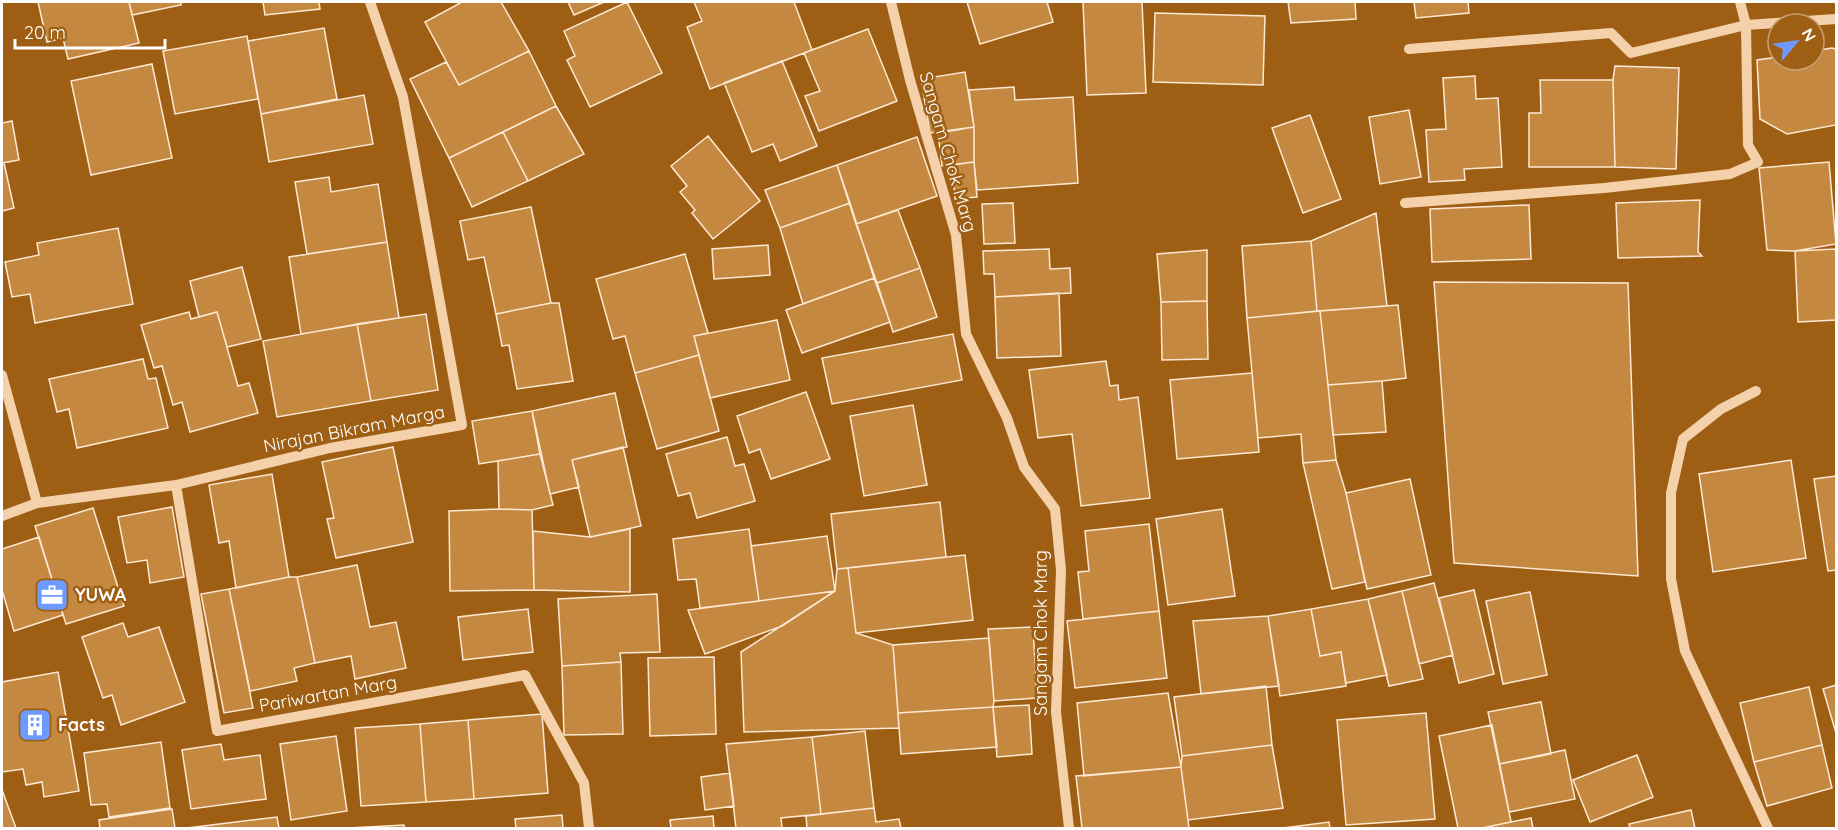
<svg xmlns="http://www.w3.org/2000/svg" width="1838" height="830" font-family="Quicksand,sans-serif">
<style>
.building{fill:#c58841;stroke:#fde9d3;stroke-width:1.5}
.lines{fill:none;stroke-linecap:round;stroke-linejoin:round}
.minor{stroke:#f4d1ab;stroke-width:10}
.labels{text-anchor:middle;stroke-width:5;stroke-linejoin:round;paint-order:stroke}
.street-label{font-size:18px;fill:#fff;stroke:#9e5f14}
.poi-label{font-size:18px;font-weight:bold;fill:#fff;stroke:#9e5f14;text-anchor:start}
</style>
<rect width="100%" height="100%" fill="#9e5f14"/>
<!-- building -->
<path class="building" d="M38,2H129L139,43L68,59L63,38L47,42Z
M129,2H181V5L132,15Z
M263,2H319L320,9L265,15Z
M462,2H501L529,51L459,85L425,22Z
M568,2H604L574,15Z
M627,2L662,73L590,107L567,60L575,56L564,31Z
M694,2H794L812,50L710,89L687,27L702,21Z
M967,2H1047L1053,22L980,44Z
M1083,2H1142L1146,93L1087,95Z
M1288,2H1355L1356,19L1291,23Z
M1414,2H1468L1469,13L1416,18Z
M1155,13L1265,16L1263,85L1153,82Z
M324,28L337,99L261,114L248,41Z
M868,29L897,101L819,131L805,96L820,91L804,53Z
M247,36L258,99L175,114L163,51Z
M1832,48L1836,49V125L1787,134L1760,119L1757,60L1778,57V60H1814V51Z
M529,51L556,106L449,158L410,79L446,62L459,85Z
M782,61L817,146L780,161L773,144L752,152L724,83Z
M152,64L172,158L91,175L71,81Z
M1615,66L1679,68L1676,169L1615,167L1613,80Z
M965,72L974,127L930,133L921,79Z
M1475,76L1476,99L1498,98L1502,167L1464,169L1465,180L1429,182L1426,130L1446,129L1443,78Z
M1540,80H1613L1615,167H1529V113H1541Z
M1014,87L1015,100L1073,97L1078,183L977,190L974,162V127L969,90Z
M364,95L373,144L269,162L261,114Z
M556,106L584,154L528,181L503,132Z
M1409,110L1421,177L1380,184L1369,117Z
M1310,115L1341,199L1303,213L1272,128Z
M12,121L19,160L2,163V123Z
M974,127V162L942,166L938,133Z
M503,132L528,181L472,207L449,158Z
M708,136L760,201L713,239L692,213L695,210L680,192L687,186L671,166Z
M917,137L937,196L856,224L837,165Z
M974,162L977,197L955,199L952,165Z
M1829,162L1836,244L1795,251L1767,250L1759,168Z
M2,163H4L14,208L2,211Z
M837,165L850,203L780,228L765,190Z
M329,177L331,192L378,184L387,242L307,254L295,182Z
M1700,200L1698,252L1702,256L1618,258L1616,203Z
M850,203L874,278L803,304L780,228Z
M1013,203L1015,243L984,244L982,204Z
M1529,205L1531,259L1432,262L1430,209Z
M531,207L551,303L496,314L484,257L468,260L460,221Z
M898,210L920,268L877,283L856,224Z
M1376,213L1387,306L1317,311L1311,241Z
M118,228L133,304L35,323L30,294L12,297L5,262L39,255L37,243Z
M1311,241L1317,311L1247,318L1242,246Z
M387,242L399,318L301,334L289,257Z
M768,245L770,275L714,279L712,249Z
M1049,249L1050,269L1070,268L1071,293L995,297L994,274H984L983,251Z
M1836,249V320L1798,322L1795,251Z
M1207,250V301L1161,302L1157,254Z
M685,254L708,333L694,336L699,355L635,373L625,336L613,339L596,279Z
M242,267L261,339L227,347L217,312L199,317L190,281Z
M920,268L937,317L893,332L877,283Z
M874,278L890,322L802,353L786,310Z
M1434,282L1628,283L1638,576L1454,563Z
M1059,293L1061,356L997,358L995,297Z
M1207,301L1208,359L1162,360L1161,302Z
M551,303H559L573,381L517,389L509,345L502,346L496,314Z
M1398,305L1406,378L1382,381L1328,385L1320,311Z
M1320,311L1336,460L1303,463L1301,434L1258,438L1247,318Z
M189,312L191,319L217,312L238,386L249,383L258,413L190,432L182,402L173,405L162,366L154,368L141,325Z
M426,314L438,390L371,401L357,324Z
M777,320L790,380L710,398L694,336Z
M357,324L371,401L277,417L263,341Z
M953,334L962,380L832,404L822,358Z
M699,355L719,431L657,449L635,373Z
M143,359L148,379L156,378L168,428L77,448L69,409L57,412L49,379Z
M1106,361L1110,386L1118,385L1119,400L1138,397L1150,498L1081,506L1072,434L1038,438L1029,370Z
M1252,373L1259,452L1177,459L1170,380Z
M1382,381L1386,432L1333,435L1328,385Z
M806,392L830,459L771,479L760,449L749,453L737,416Z
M615,393L627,447L572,460L579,487L550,494L532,411Z
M913,405L927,485L864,496L850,416Z
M532,411L540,454L479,464L472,421Z
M727,437L735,466L744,464L755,501L697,518L690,493L678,496L666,454Z
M393,447L413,542L336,558L327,519L334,518L322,462Z
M623,447L641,526L590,537L572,460Z
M540,454L553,505L532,510L499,509L498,461Z
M1336,460L1346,493L1365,582L1332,589L1303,463Z
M1791,460L1806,558L1713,572L1699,474Z
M272,474L289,577L236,588L229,541L219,543L209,485Z
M1836,476V570L1828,571L1814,479Z
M1410,479L1431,575L1367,589L1346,493Z
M940,502L946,557L837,569L831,514Z
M172,507L184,577L150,583L147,560L127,563L118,517Z
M93,508L124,606L66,624L35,526Z
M499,509L532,510L534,590L450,591L449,511Z
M1222,509L1235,596L1168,605L1156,519Z
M1149,524L1159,611L1083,619L1078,572L1089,571L1085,531Z
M630,529V592L534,590L533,531L590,537Z
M749,529L759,601L700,608L696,579L678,580L673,539Z
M827,536L835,591L759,601L751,546Z
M39,537L63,615L14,631L2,590V549Z
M965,555L973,620L856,633L848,568Z
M357,565L370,627L396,622L406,668L355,679L351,656L315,663L297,577Z
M848,568L856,633L893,645L899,728L744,732L741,652L835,591L837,569Z
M289,577H297L315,663L294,668L297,681L250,691L229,589Z
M1434,583L1453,655L1419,664L1402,591Z
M229,589L253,708L224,713L201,594Z
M1474,590L1494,674L1459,683L1439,598Z
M835,591L782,626L705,654L688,610Z
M1402,591L1423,679L1389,686L1368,599Z
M1530,592L1547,675L1503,684L1486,601Z
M657,594L660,652L620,653L621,662L562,666L558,599Z
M1368,599L1387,675L1346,683L1341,652L1320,656L1311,609Z
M528,609L533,652L463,660L458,617Z
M1311,609L1320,656L1341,652L1346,686L1280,696L1268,616Z
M1159,611L1167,678L1075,688L1067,621Z
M1268,616L1279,686L1201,694L1193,621Z
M123,623L128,637L159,627L185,702L121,725L112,695L103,698L82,637Z
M1033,627L1037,698L994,701L988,629Z
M989,638L994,701L993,707L898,713L893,645Z
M714,657L716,734L650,736L648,658Z
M621,662L623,734L564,735L562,666Z
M58,672L79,791L44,797L42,782L26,785L23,769L2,772V682Z
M1836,685V733L1823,689Z
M1266,686L1272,745L1182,756L1174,697Z
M1809,687L1822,745L1754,762L1740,703Z
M1168,693L1181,767L1084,776L1077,703Z
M1541,702L1551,754L1499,764L1488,712Z
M1029,705L1032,754L997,757L993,707Z
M993,707L997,747L901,754L898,713Z
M1426,713L1435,819L1346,825L1337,720Z
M542,714L548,793L474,799L468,720Z
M468,720L474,799L426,802L420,724Z
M420,724L426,802L361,806L355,728Z
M1492,725L1511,822L1482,828H1458L1439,736Z
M865,731L874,808L821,814L812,737Z
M336,736L347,811L291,820L280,744Z
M812,737L821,814L781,818L782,828H736L726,744Z
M161,742L170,808L109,817L107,804L91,805L84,753Z
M221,744L224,760L260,755L266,799L191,809L182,750Z
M1272,745L1283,808L1188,820L1181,767L1182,756Z
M1822,745L1832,788L1767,806L1754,762Z
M1565,750L1575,799L1509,812L1499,764Z
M1637,755L1653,797L1590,822L1573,780Z
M1181,767L1189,828H1082L1076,776Z
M730,773L734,806L705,810L701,777Z
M2,790L16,828H2Z
M874,808L876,822L899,819L901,828H807L806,816Z
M172,809L175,828H100L99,820Z
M1691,810L1695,828H1630L1629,824Z
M562,815L563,828H516L515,819Z
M713,816L714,828H671L670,820Z
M277,817L279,828H187Z
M1531,818L1533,828H1482L1511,822Z
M1329,822L1330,828H1283Z
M404,825V828H348Z"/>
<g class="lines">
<!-- minor -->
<path class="minor" d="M891,2L910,80L956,235L966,334L1007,418L1024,467L1055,509L1061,570L1056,712L1069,828
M1409,49L1611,33L1631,53L1746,25L1836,19
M1405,203L1604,188L1730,174L1758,162L1748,145L1746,25L1740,2
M2,375L37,503
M1756,391L1721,409L1683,439L1671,493V579L1685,651L1768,828
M176,485L217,731L525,675L584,783L589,828
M2,516L37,503L176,485L330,448L462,425L403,97L370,2"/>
</g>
<!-- icons -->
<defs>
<g id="office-square" transform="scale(1.725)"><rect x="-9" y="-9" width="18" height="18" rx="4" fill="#6d9aff" stroke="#9e5f14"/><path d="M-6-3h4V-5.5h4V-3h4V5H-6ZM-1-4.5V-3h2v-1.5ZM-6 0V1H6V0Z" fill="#fff"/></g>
<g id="building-square" transform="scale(1.725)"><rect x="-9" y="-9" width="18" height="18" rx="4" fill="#6d9aff" stroke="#9e5f14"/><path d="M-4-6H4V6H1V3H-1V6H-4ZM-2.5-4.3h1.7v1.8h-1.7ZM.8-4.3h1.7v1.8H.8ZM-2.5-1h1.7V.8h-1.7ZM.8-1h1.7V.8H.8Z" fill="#fff"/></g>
</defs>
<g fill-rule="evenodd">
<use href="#office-square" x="52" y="595"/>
<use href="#building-square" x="35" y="725"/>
</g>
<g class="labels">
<!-- street labels -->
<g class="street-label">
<text transform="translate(948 152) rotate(74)" y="6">Sangam Chok Marg</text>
<text transform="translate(354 429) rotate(-11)" y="6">Nirajan Bikram Marga</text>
<text transform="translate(1041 633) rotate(-90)" y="6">Sangam Chok Marg</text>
<text transform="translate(328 694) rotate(-10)" y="6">Pariwartan Marg</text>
</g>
<!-- poi labels -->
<g class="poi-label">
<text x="75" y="601">YUWA</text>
<text x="58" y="731">Facts</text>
</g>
</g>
<!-- border -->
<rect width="1838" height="830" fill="none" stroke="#ffffff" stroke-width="6"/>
<!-- north arrow -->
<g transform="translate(1796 42) rotate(61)"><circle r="28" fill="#9e5f14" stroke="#c59f72" stroke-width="1.5"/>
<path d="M0-4.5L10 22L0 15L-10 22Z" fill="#6d9aff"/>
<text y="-9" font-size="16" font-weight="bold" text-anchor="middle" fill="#ffffff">N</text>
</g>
<!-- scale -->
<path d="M15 39v9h150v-9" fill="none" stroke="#ffffff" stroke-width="3"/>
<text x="24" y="39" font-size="18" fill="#ffffff" stroke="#9e5f14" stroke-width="4.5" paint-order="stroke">20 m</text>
</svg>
